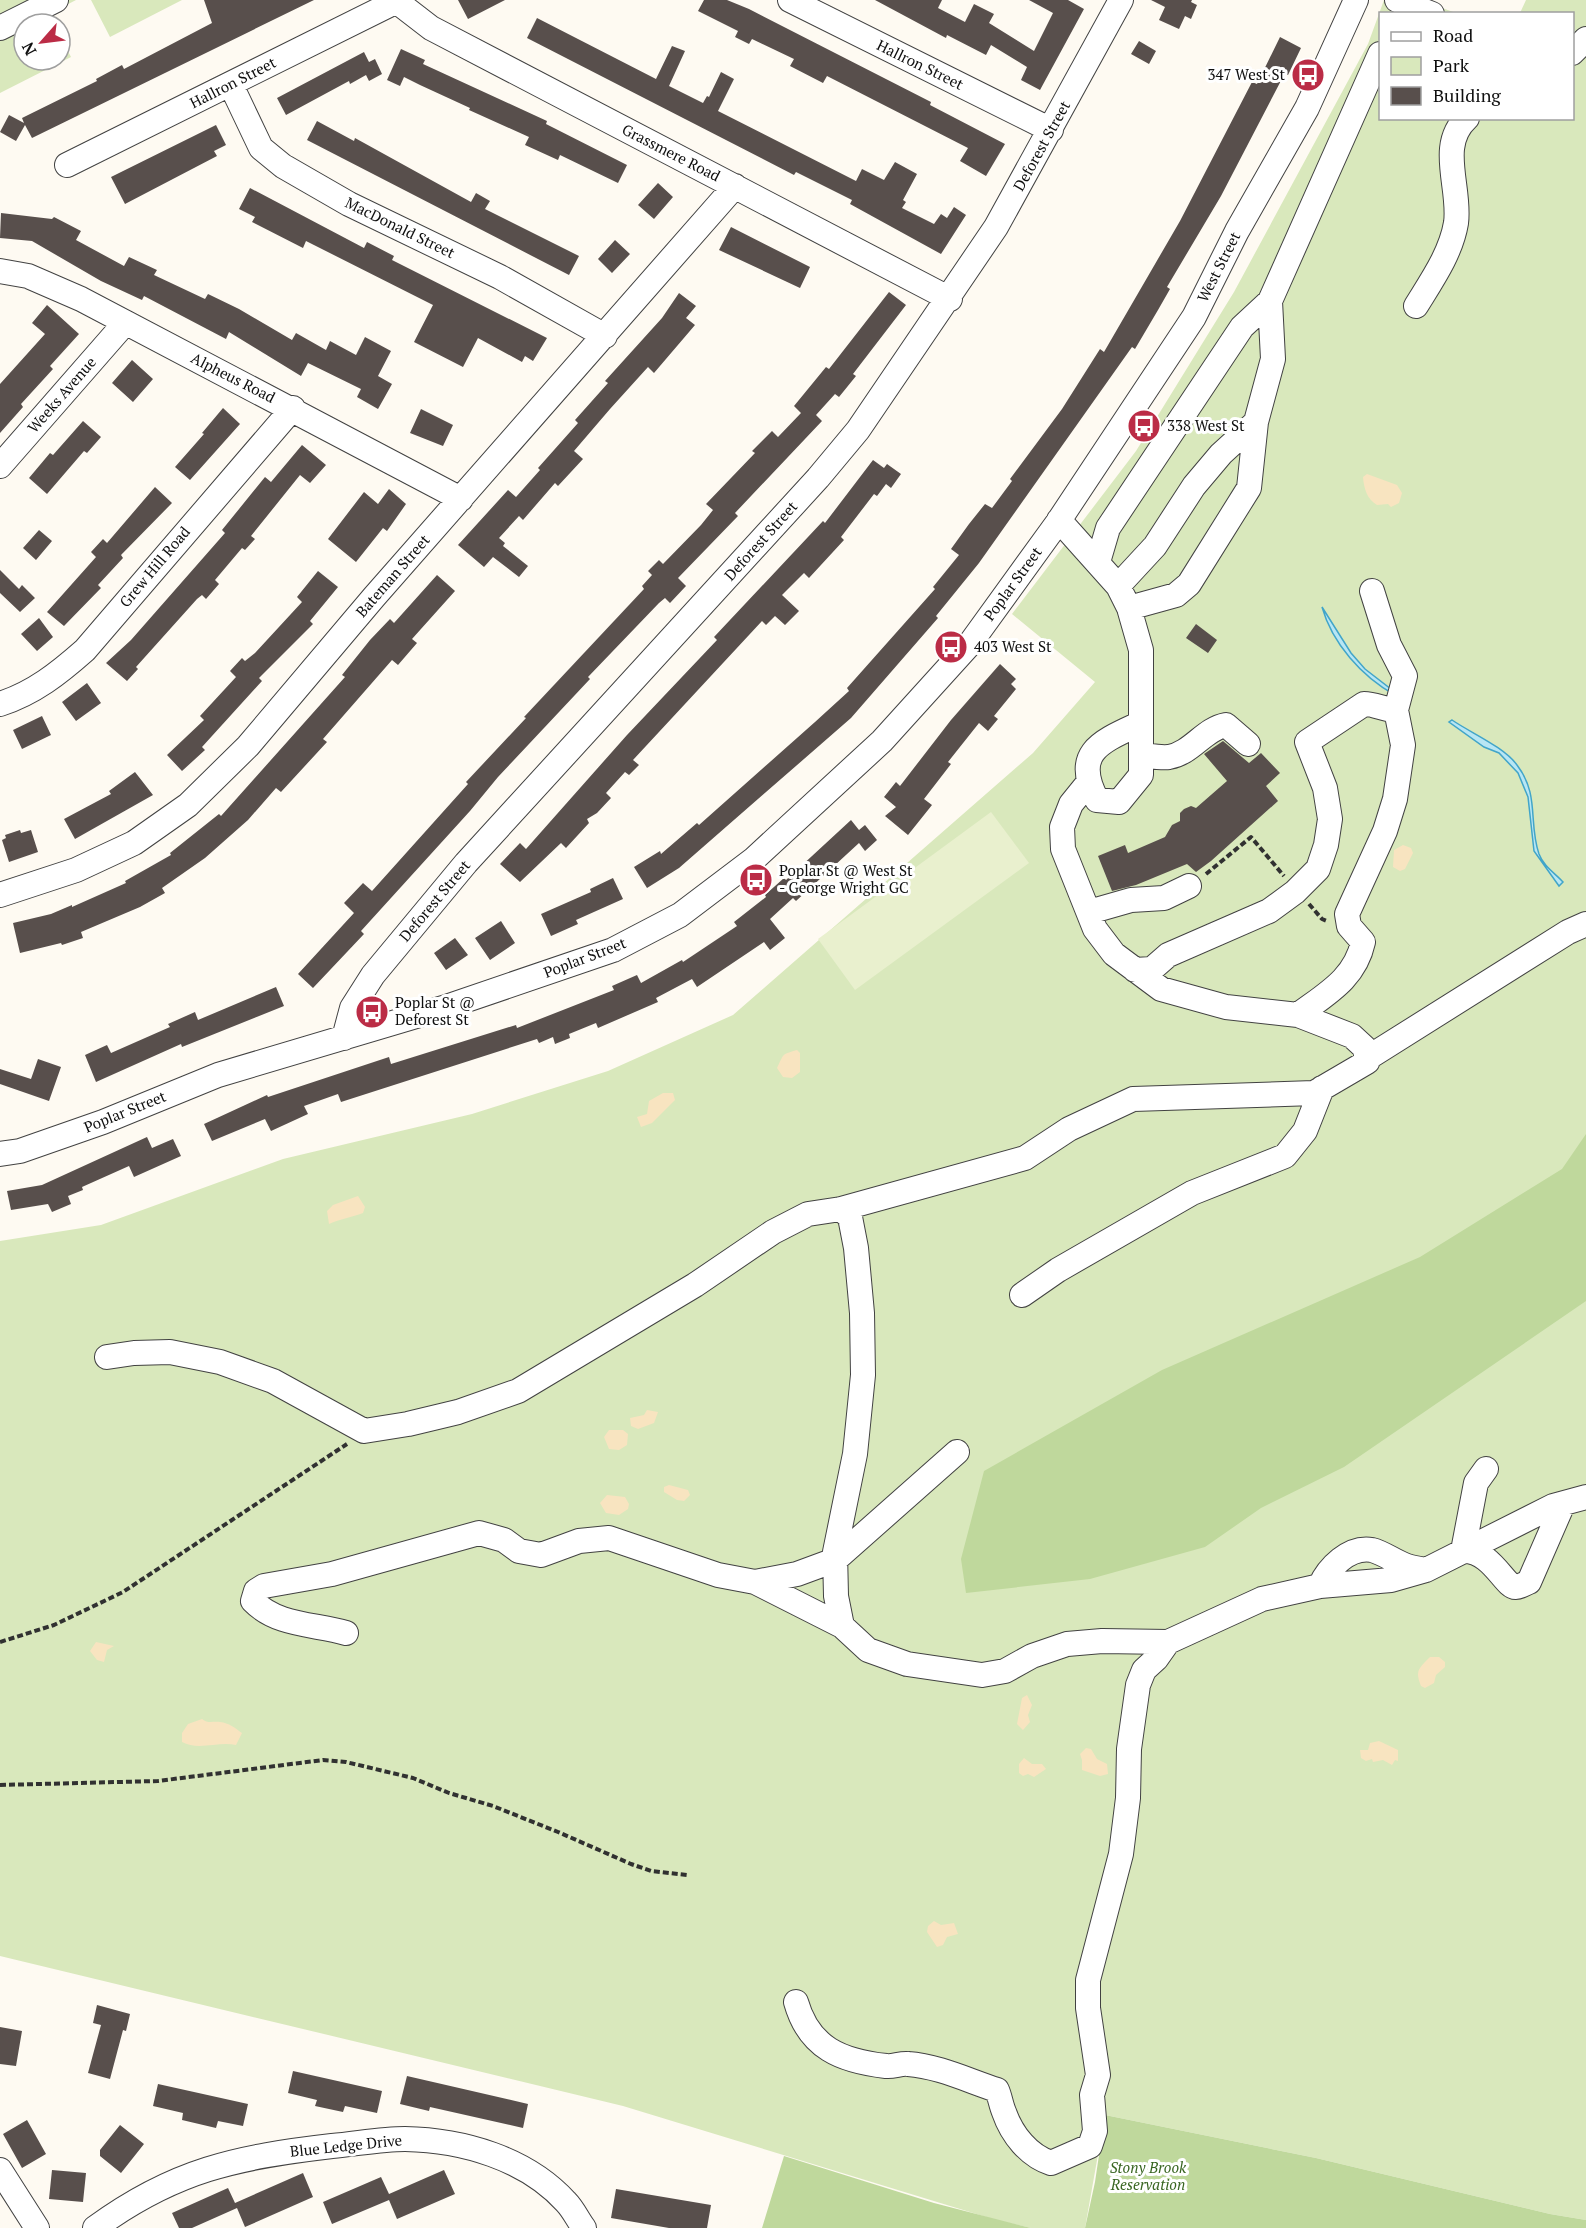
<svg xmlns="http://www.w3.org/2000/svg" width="1586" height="2228" font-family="'PT Serif',serif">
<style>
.green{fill:#d9e8bc}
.forest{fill:#bfd89c}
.sand{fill:#f8e4c0}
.pitch{fill:#e9f0ce}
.water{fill:#b8e6f4;stroke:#42a5c9;stroke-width:1.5}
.building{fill:#584f4c}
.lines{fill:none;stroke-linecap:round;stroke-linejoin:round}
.minor-casing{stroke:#424242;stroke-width:26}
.path{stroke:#313131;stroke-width:4;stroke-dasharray:6 3;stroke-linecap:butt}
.minor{stroke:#fff;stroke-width:24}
.labels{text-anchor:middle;stroke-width:6;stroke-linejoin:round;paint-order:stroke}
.street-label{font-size:15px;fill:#0f0f0f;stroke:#fff}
.poi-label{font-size:15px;fill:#0f0f0f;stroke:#fff;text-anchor:start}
.park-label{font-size:15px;font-style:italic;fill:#386521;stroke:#fff}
</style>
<rect width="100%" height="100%" fill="#fefaf2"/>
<!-- green -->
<path class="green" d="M0,0H76L49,14L54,24H24V60H60V36L71,57L0,93Z
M91,0H182L110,37Z
M1384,0H1420L1456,13L1380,14V118H1572V14L1520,13L1526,0H1586V2220L1550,2214L1316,2158L1105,2115L1085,2228H1031L996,2220L623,2106L0,1956V1241L101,1225L283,1159L472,1114L608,1071L733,1015L1033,753L1095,682L1012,614L1136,451L1234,292L1368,44Z"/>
<!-- forest -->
<path class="forest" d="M1586,1134V1301L1344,1467L1261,1508L1205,1547L1090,1579L966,1593L961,1559L984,1471L1162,1370L1420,1257L1562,1169Z
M1105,2115L1316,2158L1550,2214L1586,2220V2228H1085L1095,2182Z
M784,2156L934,2203L1031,2228H762Z"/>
<!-- sand -->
<path class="sand" d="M1367,474L1397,485L1402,493L1399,503L1391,507L1388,504L1377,505C1367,499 1364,489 1363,477Z
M1403,845L1411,848L1413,853L1405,869L1400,871L1393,867L1394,850Z
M797,1050L800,1053V1072L792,1078L783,1077L777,1068C785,1052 781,1055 797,1050Z
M663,1093H673L675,1100L652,1123L641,1127L637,1117L647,1114L649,1101Z
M358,1196L365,1207L363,1213C352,1217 340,1219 329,1224L327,1211L333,1205Z
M647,1410L658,1412L654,1423L638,1429L631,1426L630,1418L644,1415Z
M609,1430H623L628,1434L627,1445L619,1450L609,1449L604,1437Z
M669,1485L688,1490L690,1495L684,1501L677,1500L664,1492V1487Z
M607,1495L625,1497L629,1504L628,1509L619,1515L606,1513L600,1503Z
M96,1642L114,1646L107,1650L104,1662L97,1660L90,1651Z
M1430,1657H1439L1445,1662V1667L1436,1675L1434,1683L1425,1688L1421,1686C1415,1671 1418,1669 1430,1657Z
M1027,1695L1032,1705L1028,1715L1030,1722L1023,1730L1017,1724L1022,1698Z
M202,1719C208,1724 213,1721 220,1722C229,1723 235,1728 242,1733L236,1745C219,1741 198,1751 182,1742V1733L188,1724Z
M1379,1741L1398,1750V1761L1395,1760L1392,1765L1383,1760L1373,1762L1372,1759L1366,1761L1361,1758L1360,1750H1368L1370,1743Z
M1086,1748L1091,1749L1097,1759L1107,1764L1108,1774L1100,1776L1082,1770V1760L1080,1754Z
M1024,1758L1032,1764H1042L1046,1769L1034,1777L1028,1774L1023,1776L1019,1773V1764Z
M934,1921L941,1925L954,1923L958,1934L947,1937L943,1945L937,1947L927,1932L928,1926Z"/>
<!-- pitch -->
<path class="pitch" d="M991,812L1029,863L855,990L818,939Z"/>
<!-- water -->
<path class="water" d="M1322,607L1351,653L1365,669L1396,693L1395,695C1362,677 1332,643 1322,607Z
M1452,720C1471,733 1504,747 1517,765C1540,795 1528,822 1539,854C1544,867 1555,873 1563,882L1559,886L1534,851L1528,797L1518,773L1499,753L1484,747L1449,722Z"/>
<!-- building -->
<path class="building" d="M204,0H314L32,138L25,125L16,141L0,132L9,115L24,123L22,118L97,81L96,79L122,65L124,69L212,23Z
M458,0H505L468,19Z
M704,0H727L749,9L931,102L930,105L1005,144L986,176L960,161L968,148L827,76L823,83L790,66L794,59L752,39L749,44L735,37L738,31L698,11Z
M875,0H942L938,8L965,22L974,4L994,14L989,23L1034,51L1053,13L1029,0H1068L1084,9L1040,90L1021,80L1027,67L991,45L986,55L947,35L946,38Z
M1151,0H1192L1191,2L1197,5L1191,19L1185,16L1179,29L1159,20L1165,7Z
M537,18L656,79L672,46L685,51L669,86L703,103L707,96L709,97L721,72L734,79L718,111L856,181L862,169L884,180L895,162L917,174L903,200L906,202L902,208L934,224L941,214L947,218L954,207L966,215L941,254L850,204L852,200L796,172L794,175L527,38Z
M1280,37L1301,48L1288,75L1285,73L1221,196L1167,287L1170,289L1158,310L1135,349L1132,347L979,563L936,616L938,618L851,718L679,868L647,888L634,867L660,851L661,854L697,823L699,825L815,722L849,691L847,688L935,589L933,587L959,555L951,549L969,524L985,504L992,508L1012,481L1010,479L1062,409L1100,349L1104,352L1180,221L1252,82L1257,84Z
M1139,41L1156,51L1149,64L1131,54Z
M401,49L425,60L423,64L547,121L546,124L627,165L618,183L560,155L558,160L525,145L529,137L469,110L470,108L420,85L404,77L400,86L387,80Z
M364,52L369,62L375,59L382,74L369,81L366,75L350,84L349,81L286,115L277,98Z
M317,121L354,141L355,138L471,202L476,193L490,201L485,209L579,256L569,275L307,140Z
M216,125L226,145L214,151L217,156L125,204L111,177Z
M658,183L673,197L654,219L638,205Z
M250,188L364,248L367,242L394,256L392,260L547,338L533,361L525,356L522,362L478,338L463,367L414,342L433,305L306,241L303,248L252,222L255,217L239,209Z
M1,213L52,219L54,217L81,231L76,240L124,266L129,257L157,270L154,275L205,299L208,294L239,309L292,340L296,333L326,350L330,341L356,355L365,337L391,351L378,376L392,384L378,409L357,397L361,389L308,363L301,376L229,332L226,339L144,296L142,300L101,281L32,241L0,238Z
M731,227L810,267L800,288L719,250Z
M615,240L630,254L612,273L598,259Z
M889,292L906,305L853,374L856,376L839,397L835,394L816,415L822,421L735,513L738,516L678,578L686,586L670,603L665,598L659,603L588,677L590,679L498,777L470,811L361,931L364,934L313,988L298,974L354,913L344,903L363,883L372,891L468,784L466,782L526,718L524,717L644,589L642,586L652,575L648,571L659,560L663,564L701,525L713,510L706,504L755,453L752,451L772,431L778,437L801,413L794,406L826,367L829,369Z
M679,293L696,306L686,318L695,325L654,373L648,367L610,409L574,451L583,459L558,486L555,483L523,520L519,516L499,538L505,543L503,546L528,566L519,577L493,557L484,567L458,545L508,490L516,497L540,470L538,468L578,423L575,420L608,383L605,381L662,318Z
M47,305L79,334L50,366L53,369L21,404L23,407L0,433V384L45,334L32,323Z
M132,360L153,379L133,402L112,383Z
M223,408L240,424L190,480L175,467L204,434L202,433Z
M421,409L453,425L443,446L410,433Z
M83,421L101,437L87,453L84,451L47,494L29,478L50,453L53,455Z
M302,445L326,465L310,483L300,475L251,536L255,539L245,550L242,548L215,580L219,584L206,599L202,595L197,599L136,667L138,669L127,681L106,663L131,640L225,533L222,530L265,477L271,482Z
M873,460L884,468L887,464L901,474L891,488L886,484L877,496L874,494L841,537L844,540L809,578L804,573L782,595L799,611L785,625L775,616L766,625L762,621L633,760L639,765L629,775L625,772L606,793L611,798L597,813L587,819L589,823L566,848L561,843L520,882L500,864L520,843L526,849L627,735L717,640L714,637L823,521L825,523Z
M155,487L172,503L121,555L123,558L98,585L101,588L64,626L47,612L96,557L91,552L103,539L107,543Z
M389,489L406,504L387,531L383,528L356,562L328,539L364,492L378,504Z
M39,530L52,541L36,560L23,548Z
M0,570L19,589L22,585L35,598L20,612L0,593Z
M318,571L338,587L310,621L313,624L259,678L262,681L202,747L205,750L182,771L167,755L204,720L200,716L236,677L230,671L242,658L245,661L255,653L302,602L297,597Z
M437,575L455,591L412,639L417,643L398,665L392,660L323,739L327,742L281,792L276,788L248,820L205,858L162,888L165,893L140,907L81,932L83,938L62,945L61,943L20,953L13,923L51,914L72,905V907L126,883L125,881L171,855L170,853L219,814L221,816L345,677L342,675L370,640L390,619L394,623Z
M39,618L53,637L37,651L21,634Z
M1196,624L1217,640L1208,653L1186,638Z
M1000,664L1016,679L1011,684L1016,689L994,716L998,719L988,731L979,723L948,762L951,764L924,799L932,805L908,835L885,816L896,807L884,797L896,782L900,786L951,720Z
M87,683L101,703L76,721L62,702Z
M42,716L51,735L22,749L13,730Z
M1223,741L1249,763L1261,753L1280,773L1266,786L1278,801L1211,861L1196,872L1187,864L1136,885L1112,891L1098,856L1125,845L1128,853L1165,837L1172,825L1180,821V813L1184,809L1191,806L1196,808L1227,781L1204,754Z
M135,772L153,795L75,839L64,819L111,794L109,791Z
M851,820L859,830L865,825L877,840L865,851L859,843L796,901L793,898L770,919L785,938L770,950L764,942L697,987L692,979L656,998L658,1002L598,1028L596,1023L569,1034L570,1038L555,1044L553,1037L539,1043L537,1039L341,1102L338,1094L304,1106L308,1114L271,1131L265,1119L212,1141L204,1124L267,1095L268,1097L389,1057L391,1064L516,1025L517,1028L614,990L612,986L637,975L641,983L682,960L683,962L737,926L734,922L766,897L765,895L784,878L786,880Z
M20,830L21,833L31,830L38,852L9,862L2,840L6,838L5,835Z
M613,878L623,899L576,920L578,924L551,936L541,914L591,892L590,889Z
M501,921L515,943L490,960L475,938Z
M455,938L468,955L446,970L434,953Z
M276,987L284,1006L182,1047L181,1044L96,1082L85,1055L107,1045L111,1053L170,1027L168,1024L195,1012L198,1020Z
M38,1059L61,1067L49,1101L0,1084V1069L31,1079Z
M147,1137L152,1148L173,1139L181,1156L134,1177L129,1166L82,1187L83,1190L68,1196L71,1204L52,1212L48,1204L11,1210L7,1191L42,1185Z
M97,2005L130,2014L126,2031L123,2030L110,2079L88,2073L101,2025L93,2023Z
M0,2027L22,2031L16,2066L0,2064Z
M293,2071L382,2091L377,2113L345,2106L343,2112L315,2106L317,2100L288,2093Z
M407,2076L528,2104L523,2128L430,2107L429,2111L400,2104Z
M158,2084L248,2104L243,2126L218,2121L216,2128L182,2120L183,2113L153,2106Z
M27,2120L46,2154L22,2168L3,2134Z
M120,2125L144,2144L121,2173L100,2156V2150Z
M52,2170L86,2173L83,2202L49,2199Z
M444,2170L455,2194L397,2219L389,2200L332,2224L323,2202L381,2177L389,2194Z
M303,2173L313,2197L245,2227L237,2208L192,2228H179L172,2213L228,2188L235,2203Z
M616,2189L711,2205L707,2228H669L611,2218Z"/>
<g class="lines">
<!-- minor casing -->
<g class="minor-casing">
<path id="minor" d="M790,0L1051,130
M1397,0L1432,14
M396,1L431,28L950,299
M0,28L56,0
M1572,53L1586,39
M231,85L261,148L283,166L349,204L500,277L605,336
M67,165L399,0
M0,271L28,276L81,299L461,499
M1416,306C1432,280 1451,253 1456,223C1461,188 1437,145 1467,118
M0,466L125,323
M1059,520L1118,586L1129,608L1141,650V775L1119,802L1097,800C1072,753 1100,742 1139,724
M1098,562L1108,528L1242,327L1270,301L1380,54
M1118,586L1155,546L1194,486L1221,454L1256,422
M1129,608L1176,595L1189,584L1249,488L1256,422L1273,359L1270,301
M0,704C34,693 59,673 85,650L293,408
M1141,755C1150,756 1161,758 1169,757C1192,753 1204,729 1226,725L1248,744
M0,895L76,870L134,843L188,805L248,746L374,597L735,186
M1089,912L1131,900L1164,898L1189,886
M1135,970L1152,969L1168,955L1269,911L1295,892L1318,869L1326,845L1330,819L1325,788L1307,742L1364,704C1376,704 1384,710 1396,710
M1298,1015C1326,994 1355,979 1363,942L1349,926L1347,914L1385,831L1395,799L1403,745L1396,710L1405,676L1389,645L1372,591
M344,1038L352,1008L373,975L466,863L818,478L858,430L996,227L1121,0
M1366,1059L1568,932L1586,924
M0,1154L20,1151L103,1122L218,1075L443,1008L613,950L680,915L754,859L882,741L969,645L1058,522L1194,317L1237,231L1307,108L1356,0
M841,1209L850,1217L856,1248L862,1313L863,1375L855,1454L835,1552L836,1596L842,1626L868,1650L907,1664L982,1675L1005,1671L1032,1656L1067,1644L1102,1641L1168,1642L1262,1599L1320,1586L1391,1580L1426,1570L1553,1506L1586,1497
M1022,1295L1058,1270L1192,1193L1285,1156L1305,1131L1322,1088
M107,1357L134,1353L170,1352L220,1362L273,1381L364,1431L408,1424L458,1412L518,1391L695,1285L773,1232L808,1214L841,1209L1025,1158L1069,1129L1133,1099L1314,1093L1367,1062L1365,1048L1352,1036L1298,1015L1226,1007L1161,989L1114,954L1095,929L1063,849L1062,827L1071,804L1088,783
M1486,1469L1476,1483L1463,1551C1492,1550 1505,1588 1516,1587C1520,1587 1526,1583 1529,1582L1563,1504
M755,1582L797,1574L835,1560L957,1452
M1320,1586C1328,1568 1349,1546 1372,1550C1384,1553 1395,1562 1407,1566C1413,1568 1420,1569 1426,1570
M346,1633C316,1624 277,1626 253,1601L256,1591L264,1586L332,1574L479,1533L504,1540L519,1551L541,1555L579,1541L609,1538L718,1575L755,1582L842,1626
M796,2002C809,2048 841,2061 886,2066C893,2067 901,2063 908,2064C938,2066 969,2081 997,2090C1000,2097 1001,2105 1004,2112C1012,2135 1029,2156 1051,2163L1090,2146L1095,2131L1092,2095L1098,2075L1088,2008V1980L1121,1854L1128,1798L1129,1749L1138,1685L1144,1670L1156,1659L1168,1642
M0,2170L37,2228
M95,2228C174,2170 237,2157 332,2146C356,2144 381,2139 405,2139C462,2140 526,2158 566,2202C573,2209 578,2220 584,2228"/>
</g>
<!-- path -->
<path class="path" d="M1206,874L1251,837L1284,876
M1309,904L1322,919L1327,921
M0,1642L54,1625L123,1592L347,1444
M0,1785L158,1781L323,1760L346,1762L413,1778L449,1793L493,1806L558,1832L631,1864L651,1871L687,1875"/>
<!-- minor -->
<use href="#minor" class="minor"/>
</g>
<!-- icons -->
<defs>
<g id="bus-disc" transform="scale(1.725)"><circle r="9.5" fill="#bb2c46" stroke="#fff"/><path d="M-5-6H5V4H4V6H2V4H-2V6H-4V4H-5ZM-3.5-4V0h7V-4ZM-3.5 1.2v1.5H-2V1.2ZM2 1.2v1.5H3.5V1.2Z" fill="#fff"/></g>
</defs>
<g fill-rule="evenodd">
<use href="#bus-disc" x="1308" y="75"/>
<use href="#bus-disc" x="1144" y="426"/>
<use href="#bus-disc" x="951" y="647"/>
<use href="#bus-disc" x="756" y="880"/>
<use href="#bus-disc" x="372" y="1012"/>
</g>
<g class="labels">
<!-- street labels -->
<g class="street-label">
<text transform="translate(920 65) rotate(26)" y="5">Hallron Street</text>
<text transform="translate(233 83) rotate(-27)" y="5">Hallron Street</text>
<text transform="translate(1042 146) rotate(-61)" y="5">Deforest Street</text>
<text transform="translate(671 153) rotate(27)" y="5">Grassmere Road</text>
<text transform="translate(400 228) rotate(26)" y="5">MacDonald Street</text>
<text transform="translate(1219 267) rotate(-63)" y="5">West Street</text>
<text transform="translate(233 378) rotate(27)" y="5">Alpheus Road</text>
<text transform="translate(62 395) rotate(-49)" y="5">Weeks Avenue</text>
<text transform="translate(761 541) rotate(-48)" y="5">Deforest Street</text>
<text transform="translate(155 567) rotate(-50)" y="5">Grew Hill Road</text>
<text transform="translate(393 576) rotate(-49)" y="5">Bateman Street</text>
<text transform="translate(1013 584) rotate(-54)" y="5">Poplar Street</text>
<text transform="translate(435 901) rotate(-50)" y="5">Deforest Street</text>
<text transform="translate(585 958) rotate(-21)" y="5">Poplar Street</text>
<text transform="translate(125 1112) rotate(-22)" y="5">Poplar Street</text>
<text transform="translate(346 2146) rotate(-6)" y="5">Blue Ledge Drive</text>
</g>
<!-- poi labels -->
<g class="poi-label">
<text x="1285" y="80" text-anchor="end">347 West St</text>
<text x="1167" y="431">338 West St</text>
<text x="974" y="652">403 West St</text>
<text x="779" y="876">Poplar St @ West St<tspan x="779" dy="17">- George Wright GC</tspan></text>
<text x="395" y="1008">Poplar St @<tspan x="395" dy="17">Deforest St</tspan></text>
</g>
<!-- park labels -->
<g class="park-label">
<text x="1148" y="2173">Stony Brook<tspan x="1148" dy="17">Reservation</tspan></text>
</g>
</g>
<!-- legend -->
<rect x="1379" y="12" width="195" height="108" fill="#ffffff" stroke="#9f9f9f" stroke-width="1.5"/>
<rect x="1391" y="32" width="30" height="9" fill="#ffffff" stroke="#9f9f9f" stroke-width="1.5"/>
<text x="1433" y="42" font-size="18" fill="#0f0f0f">Road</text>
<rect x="1391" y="57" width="30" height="18" fill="#d9e8bc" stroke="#9f9f9f" stroke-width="1.5"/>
<text x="1433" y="72" font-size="18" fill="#0f0f0f">Park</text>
<rect x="1391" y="87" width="30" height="18" fill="#584f4c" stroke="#9f9f9f" stroke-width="1.5"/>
<text x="1433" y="102" font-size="18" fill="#0f0f0f">Building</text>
<!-- north arrow -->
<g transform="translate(42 42) rotate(242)"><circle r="28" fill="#ffffff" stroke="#9f9f9f" stroke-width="1.5"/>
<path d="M0-4.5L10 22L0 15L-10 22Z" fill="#bb2c46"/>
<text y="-9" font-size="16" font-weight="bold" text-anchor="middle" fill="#0f0f0f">N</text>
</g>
</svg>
